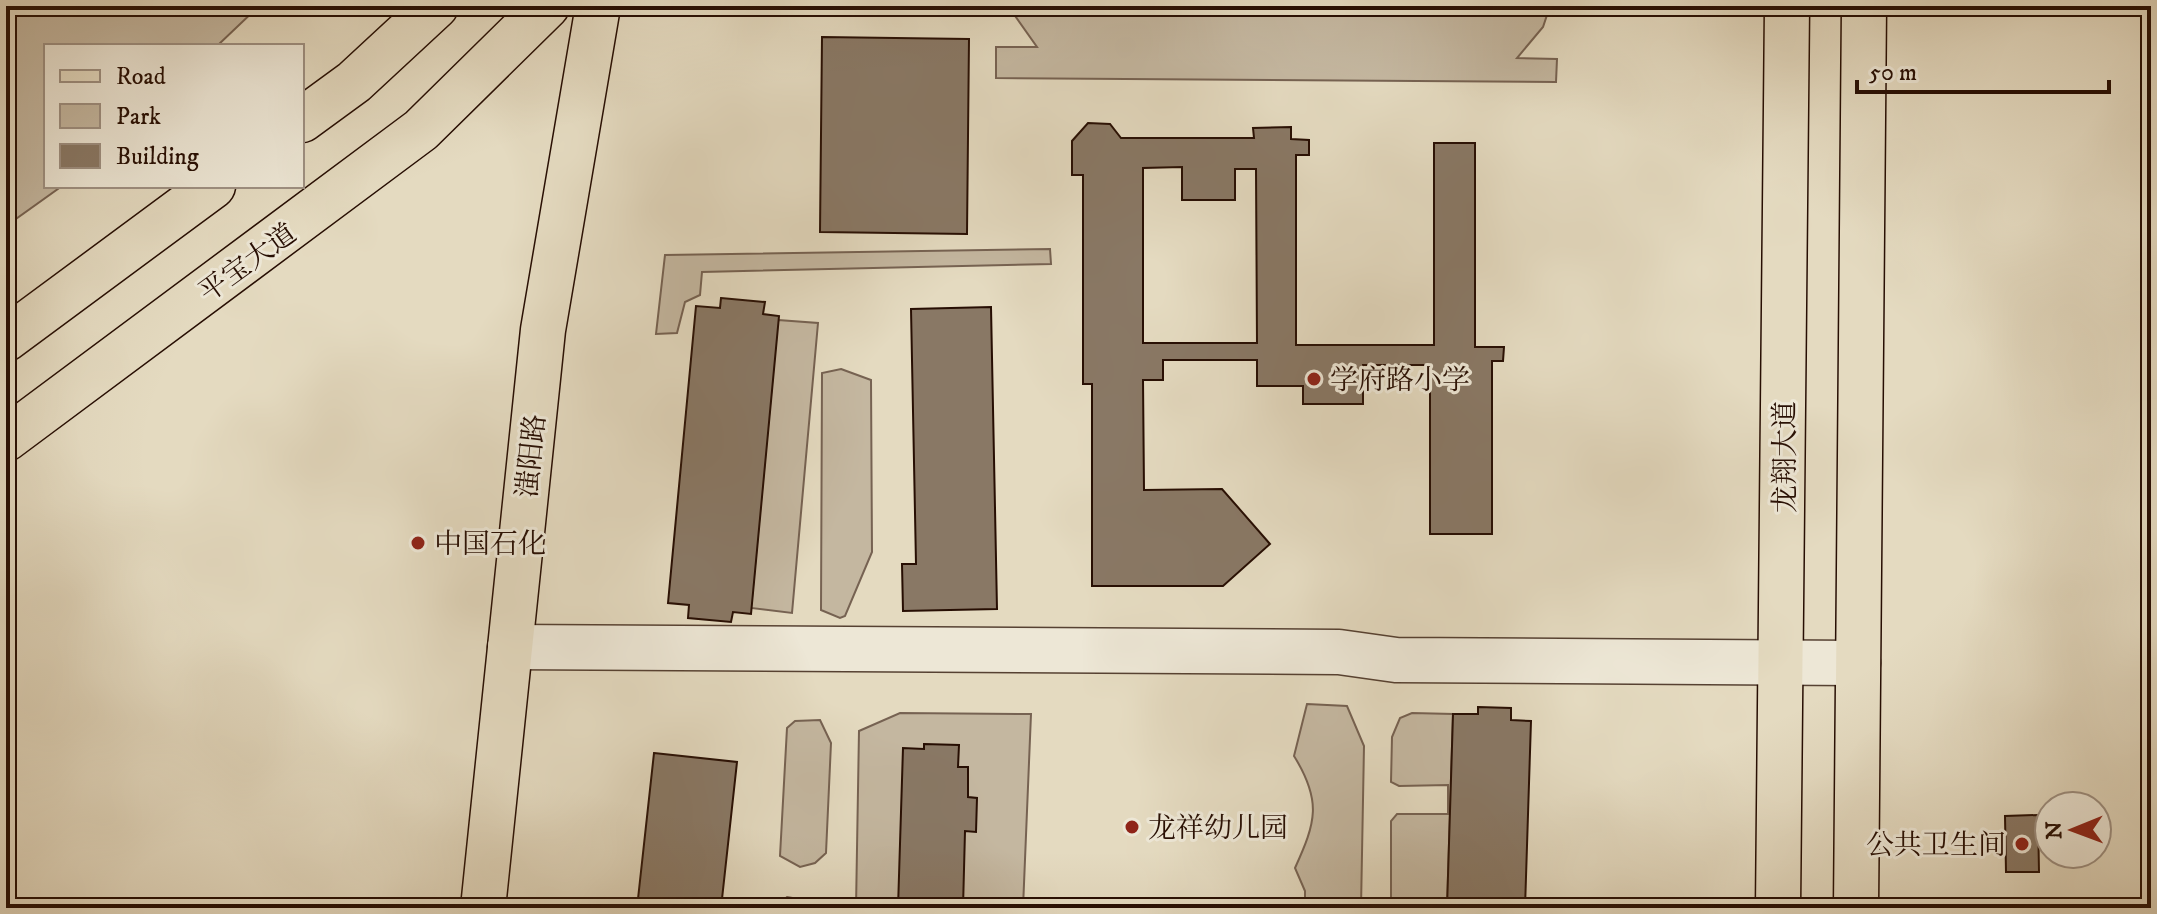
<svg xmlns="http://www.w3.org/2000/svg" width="2157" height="914" font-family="'IM FELL DW Pica','Noto Serif SC',serif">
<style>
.green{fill:#c4b7a0;stroke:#766252;stroke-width:2}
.building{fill:#897865;stroke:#270e03;stroke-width:2;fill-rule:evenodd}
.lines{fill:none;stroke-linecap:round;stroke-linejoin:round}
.minor-casing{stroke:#564132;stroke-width:47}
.major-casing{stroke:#270e03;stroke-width:47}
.minor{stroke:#ede7d6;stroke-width:44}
.major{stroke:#e4dac0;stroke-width:44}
.poi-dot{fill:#8f2418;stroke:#ede7d6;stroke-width:3}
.labels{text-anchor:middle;stroke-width:6;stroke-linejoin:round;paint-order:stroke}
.street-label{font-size:28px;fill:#270e03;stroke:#ede7d6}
.poi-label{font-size:28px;fill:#270e03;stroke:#ede7d6;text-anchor:start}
</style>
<rect width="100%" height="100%" fill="#e4dac0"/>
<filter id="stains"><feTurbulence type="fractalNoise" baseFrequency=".0025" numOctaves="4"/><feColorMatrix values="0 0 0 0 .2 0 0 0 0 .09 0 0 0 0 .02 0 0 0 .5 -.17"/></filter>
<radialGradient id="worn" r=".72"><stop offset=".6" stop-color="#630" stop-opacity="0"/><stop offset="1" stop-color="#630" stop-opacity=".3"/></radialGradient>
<!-- green -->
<path class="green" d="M6,6H259L217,46H46V186H62L6,226Z
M1008,6H1550L1543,27L1517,58L1557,59L1556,82L996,78V47H1037Z
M1050,249L1051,264L702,272L700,295L685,302L677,333L656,334L665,255Z
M778,320L818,323L792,613L751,608Z
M841,369L871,380L872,552L845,616L840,618L821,610L822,373Z
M1307,704L1347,706L1364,746L1361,908H1305V891L1295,868C1316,822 1322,801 1294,756Z
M900,713L1031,714L1023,908H856L859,731Z
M1412,713L1453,714L1447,908H1391V821L1397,814H1448V785L1399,786L1391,782L1392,737L1400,718Z
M820,720L831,743L826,853L815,863L800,867L780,856L787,728L795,721Z
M787,897L809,901L819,908H775Z"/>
<!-- building -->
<path class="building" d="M822,37L969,39L967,234L820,232Z
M1088,123L1110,124L1121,138H1254L1253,128L1291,127V139L1309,140V155H1296V345H1434V143H1475V347H1504L1503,361H1492V534H1430V365H1363V404H1303V386H1257V360H1163V380H1143L1144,490L1222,489L1270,544L1223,586H1092V384H1083V175H1072V141ZM1182,167V200H1235V169H1256L1257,343H1143V168Z
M721,298L765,302L763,314L779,316L751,614L733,612L731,622L688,618L689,605L668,603L696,306L720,308Z
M991,307L997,609L903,611L902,564H916L911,309Z
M1478,707L1511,708V720L1531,721L1525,908H1447L1453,714H1478Z
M924,744L959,745L958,767H968V797L977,798L976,832L965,831L963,908H898L903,748L924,749Z
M654,753L737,762L721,908H637Z
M2038,815L2039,872H2006L2005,816Z"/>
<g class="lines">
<!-- minor casing -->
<g class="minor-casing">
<path id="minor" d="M510,647L1339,652L1396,660L1858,663"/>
</g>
<!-- major casing -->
<g class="major-casing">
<path id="major" d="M302,120L354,82L436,6
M6,339L213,186
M6,439L421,130L547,6
M483,908L543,330L598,6
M1778,908L1787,6
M1856,908L1864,6"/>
</g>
<!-- minor -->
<use href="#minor" class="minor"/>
<!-- major -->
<use href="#major" class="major"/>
</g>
<!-- markers -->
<g class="poi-dot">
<circle cx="1314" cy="379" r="8"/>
<circle cx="418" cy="543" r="8"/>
<circle cx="1132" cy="827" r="8"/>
<circle cx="2022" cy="844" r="8"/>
</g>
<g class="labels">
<!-- street labels -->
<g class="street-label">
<text transform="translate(247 262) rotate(-36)" y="10">平宝大道</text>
<text transform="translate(530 456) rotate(-84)" y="10">滍阳路</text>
<text transform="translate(1784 457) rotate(-90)" y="10">龙翔大道</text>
</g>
<!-- poi labels -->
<g class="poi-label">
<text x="1330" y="389">学府路小学</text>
<text x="434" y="553">中国石化</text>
<text x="1148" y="837">龙祥幼儿园</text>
<text x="2006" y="854" text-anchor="end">公共卫生间</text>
</g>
</g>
<!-- margin -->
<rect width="2157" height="914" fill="none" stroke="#e4dac0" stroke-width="32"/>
<rect x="8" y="8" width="2141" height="898" fill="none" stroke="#270e03" stroke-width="4"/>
<rect x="16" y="16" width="2125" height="882" fill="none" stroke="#270e03" stroke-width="2"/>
<!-- legend -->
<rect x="44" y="44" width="260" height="144" fill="#ede7d6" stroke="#9e9082" stroke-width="2"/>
<rect x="60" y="70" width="40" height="12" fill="#e4dac0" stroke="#9e9082" stroke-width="2"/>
<text x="116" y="84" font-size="24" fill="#270e03">Road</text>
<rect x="60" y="104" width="40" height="24" fill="#c4b7a0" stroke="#9e9082" stroke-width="2"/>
<text x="116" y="124" font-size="24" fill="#270e03">Park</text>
<rect x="60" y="144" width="40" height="24" fill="#897865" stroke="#9e9082" stroke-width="2"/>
<text x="116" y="164" font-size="24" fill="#270e03">Building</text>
<!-- north arrow -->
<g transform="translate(2073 830) rotate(269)"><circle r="38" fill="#ede7d6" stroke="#9e9082" stroke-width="2"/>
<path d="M0-6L14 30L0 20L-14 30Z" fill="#8f2418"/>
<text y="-12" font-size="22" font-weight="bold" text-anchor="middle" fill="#270e03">N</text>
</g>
<!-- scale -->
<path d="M1857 80v12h252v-12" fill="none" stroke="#270e03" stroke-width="4"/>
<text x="1869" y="80" font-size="24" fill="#270e03" stroke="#ede7d6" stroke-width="6" paint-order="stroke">50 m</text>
<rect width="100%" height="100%" filter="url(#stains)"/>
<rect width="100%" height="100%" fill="url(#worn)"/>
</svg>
